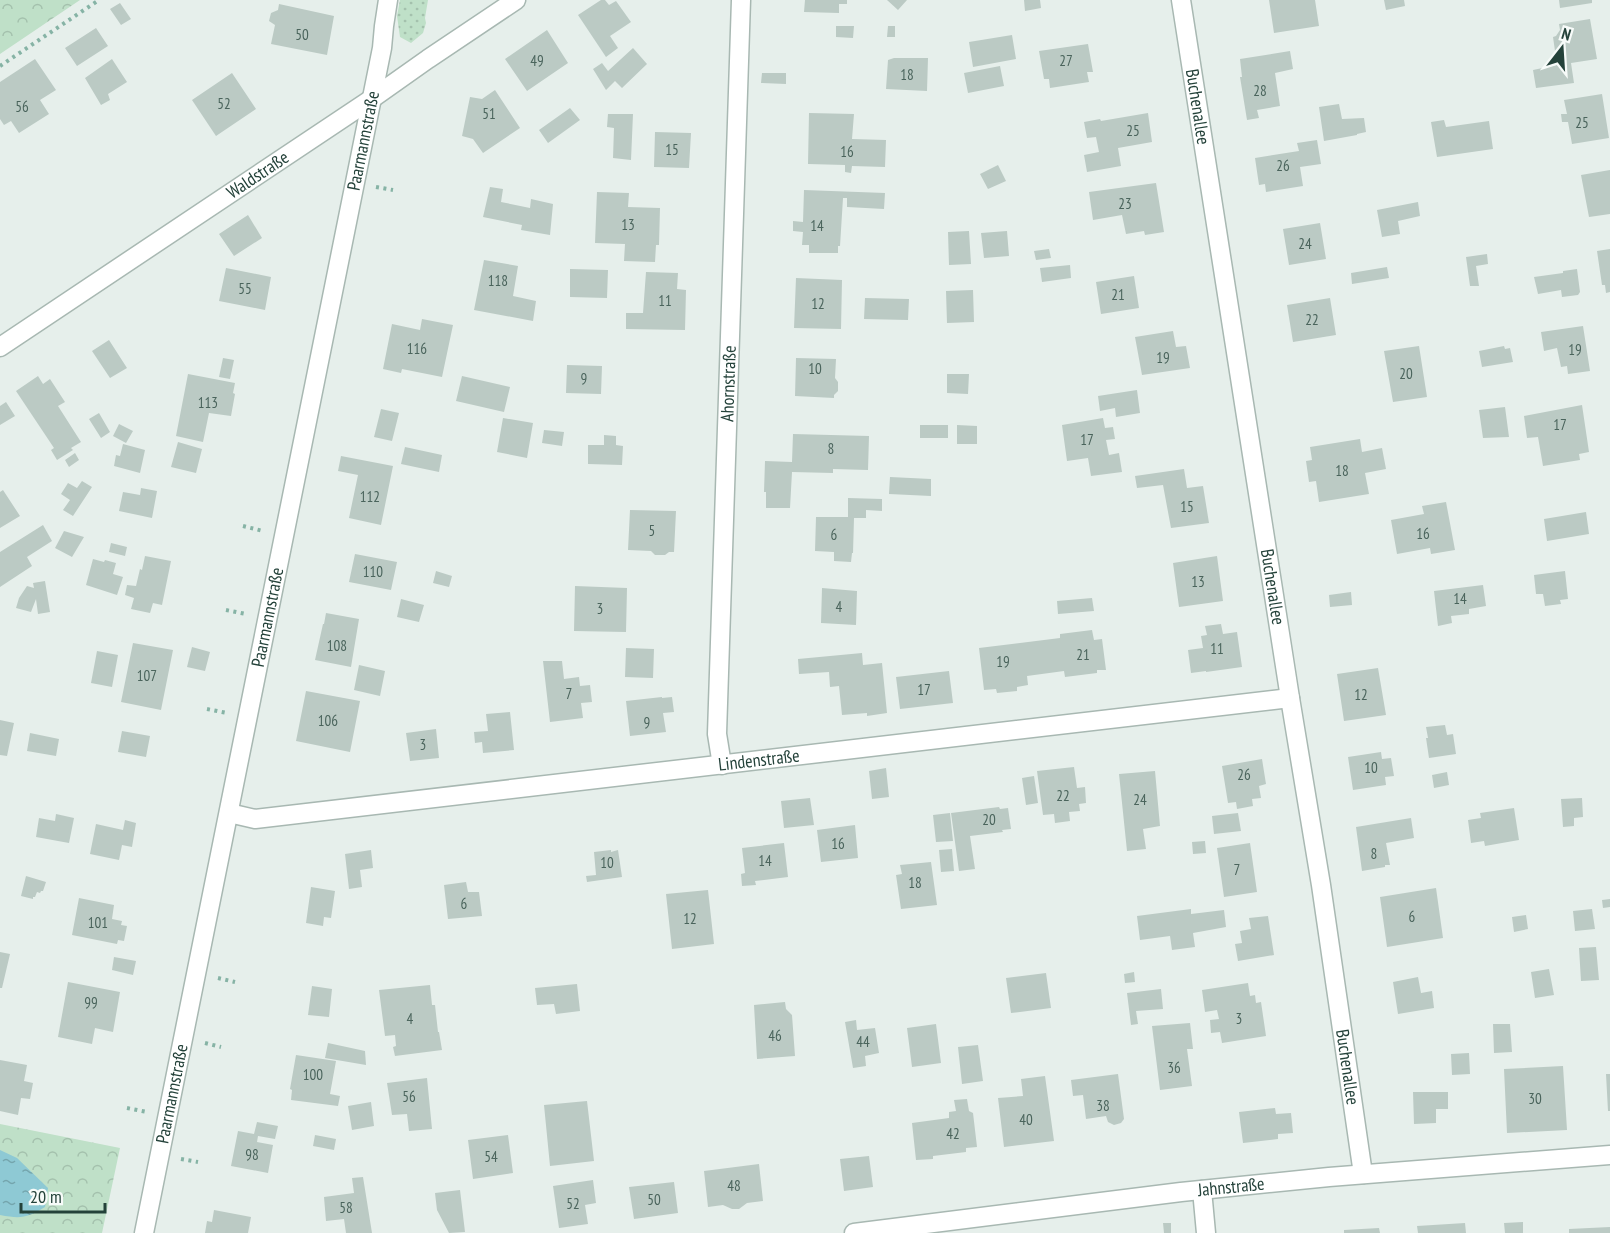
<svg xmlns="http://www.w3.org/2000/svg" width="1610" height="1233" font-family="'PT Sans Narrow',sans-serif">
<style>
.grass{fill:url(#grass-dots)}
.forest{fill:url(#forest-crowns)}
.water{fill:url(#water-ripples)}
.building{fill:#bbcac4}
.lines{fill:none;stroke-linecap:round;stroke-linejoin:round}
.minor-casing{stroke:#a8b8b2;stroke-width:21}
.path{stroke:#86b3a5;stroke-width:4;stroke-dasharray:3 4.5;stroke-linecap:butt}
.minor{stroke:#fff;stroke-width:18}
.labels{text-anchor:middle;stroke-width:4.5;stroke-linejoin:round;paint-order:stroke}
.number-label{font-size:15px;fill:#4a645c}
.street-label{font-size:18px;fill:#24423a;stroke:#f7fbf9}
</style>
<defs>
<pattern id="grass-dots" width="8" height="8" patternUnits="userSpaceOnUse" patternTransform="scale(1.5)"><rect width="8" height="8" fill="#bfe0c8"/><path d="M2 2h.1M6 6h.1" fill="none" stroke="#a4c1ad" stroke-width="1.8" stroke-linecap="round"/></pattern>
<pattern id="forest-crowns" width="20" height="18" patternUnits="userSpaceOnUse" patternTransform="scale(1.5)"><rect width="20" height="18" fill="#bfe0c8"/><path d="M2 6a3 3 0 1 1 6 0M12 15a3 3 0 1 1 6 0" fill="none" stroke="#a4c1ad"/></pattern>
<pattern id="water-ripples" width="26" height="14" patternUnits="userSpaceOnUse" patternTransform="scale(1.5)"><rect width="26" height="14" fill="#8ec9d4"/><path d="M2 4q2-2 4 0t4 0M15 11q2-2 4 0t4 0" fill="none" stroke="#74a5ad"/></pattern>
</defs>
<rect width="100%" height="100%" fill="#e6efeb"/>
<!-- grass -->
<path class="grass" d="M400,0H428L425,18L426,23L423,33L411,43L400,37L397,16Z"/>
<!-- forest -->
<path class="forest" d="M0,0H80L0,54Z
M0,1124L120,1148L102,1233H0Z"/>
<!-- water -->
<path class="water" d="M0,1150L17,1158L48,1188L45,1207C27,1218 21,1219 0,1215Z"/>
<!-- building -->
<path class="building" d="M601,0H605L609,5L616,1L631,22L610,36L618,48L606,57L578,15Z
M805,0H847V4H839V13L804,12Z
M887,0H907L898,10Z
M1024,0H1040L1041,8L1025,11Z
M1269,0H1315L1319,26L1274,33Z
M1384,0H1404L1405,6L1386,10Z
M1559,0H1592V3L1560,8Z
M120,3L131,19L121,25L110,9Z
M279,4L334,16L327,55L271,44L275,25L269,21L271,13L278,10Z
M1590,19L1597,59L1571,63L1574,83L1536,88L1533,70L1557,65L1553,37L1556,36L1560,30L1559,24Z
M836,26H854L853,38L836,37Z
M888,26H895V37H887Z
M96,28L108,46L77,66L65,48Z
M547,30L568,63L527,91L505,59Z
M1012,35L1016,59L973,67L969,42Z
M1088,44L1093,72H1087L1089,82L1050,88L1049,79H1044L1039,51Z
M633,48L647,64L622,88L615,81L606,90L593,69L602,63L608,71Z
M1290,51L1293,69L1275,73L1280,106L1257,110L1259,118L1247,120L1240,77H1242L1240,59Z
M894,58H928L927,91L886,89L888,60Z
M35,59L56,90L40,100L49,114L19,133L11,121L4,125L0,119V82Z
M112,59L127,82L108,94L110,100L101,105L85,78Z
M1000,66L1004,86L968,93L964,73Z
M232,73L256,109L216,136L192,100Z
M762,73H786V84L761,83Z
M495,90L520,128L483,153L473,139L462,136L470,97L482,99Z
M1602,94L1609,138L1572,144L1568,122H1562L1561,114H1567L1564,100Z
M1339,104L1342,119L1364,118L1366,132L1357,134V135L1324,141L1319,107Z
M570,108L580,120L548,143L539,130Z
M809,113L854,114L852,139L886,140L885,167L852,166L851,173L845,172V165L808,164Z
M1148,113L1152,142L1118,148L1121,166L1087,172L1084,155L1099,152L1096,137L1087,138L1084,122L1100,119L1101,121Z
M608,114H633L631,160L613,158L614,128L607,127Z
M1444,120L1446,127L1489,121L1493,149L1437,157L1431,122Z
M655,132L691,133L689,168L654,167Z
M1317,140L1321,164L1300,167L1303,186L1266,192L1265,184L1259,185L1255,158L1299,151L1297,143Z
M998,165L1006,181L988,189L980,174Z
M1610,170V214L1589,217L1581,175Z
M1156,183L1164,232L1145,235L1144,231L1126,234L1122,215L1093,220L1089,192Z
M490,187L503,189L501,202L530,208L531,199L553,204L550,235L521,230L522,225L483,217Z
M804,190L885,193L884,209L847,207V198H843L840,246H838V253H809V245H802L803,232L793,231V221L803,222Z
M597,192L629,193L628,207L660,208L659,245H656L655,262L624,261L625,244L595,243Z
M1418,202L1420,216L1398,221L1400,234L1382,237L1377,210Z
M248,215L262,238L234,256L219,234Z
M1320,223L1326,259L1289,265L1283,229Z
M969,231L971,264L949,265L948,232Z
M1007,231L1009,256L984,258L981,233Z
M1049,249L1051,258L1036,260L1034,251Z
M1610,249V292L1606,293L1605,285H1602L1597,251Z
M1487,254L1488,264L1476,266L1479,286H1470L1466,257Z
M484,260L518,266L513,296L536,301L533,321L474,310Z
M1070,265L1071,278L1042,282L1040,268Z
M1387,267L1389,278L1352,284L1351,273Z
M226,268L271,277L265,310L219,301Z
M570,269L608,270L607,298L570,297Z
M1577,269L1580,292L1578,295L1562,297L1561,290L1538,294L1534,277L1563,273V271Z
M646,272L678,273L677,289L686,290L685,330L626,329V313H643Z
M1134,276L1139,308L1101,314L1096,282Z
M796,278L842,280L841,329L794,328Z
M973,290L974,322L947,323L946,291Z
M865,298L909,299L908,320L864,319Z
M1330,298L1336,335L1293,342L1287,305Z
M422,319L453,325L442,377L402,369L401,373L383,369L392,324L420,330Z
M1583,326L1590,371L1568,374L1567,366L1561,367L1557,348L1544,351L1541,332Z
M1173,331L1176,347L1186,346L1190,368L1142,375L1135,337Z
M109,340L127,368L110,378L92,351Z
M1419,346L1427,397L1393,402L1384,351Z
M1504,346L1505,349L1510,348L1513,362L1482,367L1479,351Z
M223,358L234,360L230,379L219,377Z
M796,358L836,359L835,378L838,382V391L834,395V398L795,396Z
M567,365L602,366L601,394L566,393Z
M188,374L235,383L233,393L235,394L231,416L209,413L203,442L176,436Z
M947,374H969L968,394L947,393Z
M38,376L43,384L50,379L65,402L58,406L81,442L71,448L73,450L57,460L51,450L54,448L16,391Z
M462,376L510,387L504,412L456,401Z
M1137,390L1140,413L1116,417L1115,408L1100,411L1098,396Z
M6,402L15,416L0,425V406Z
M1582,405L1589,452L1579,454L1580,460L1543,466L1538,437L1527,438L1524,416Z
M1505,407L1509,437L1483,438L1479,410Z
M381,409L399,413L392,441L374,437Z
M99,413L110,432L101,438L89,419Z
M503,418L533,423L527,458L497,452Z
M1103,418L1105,428L1113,427L1115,439L1106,440L1109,455L1119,453L1122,472L1091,476L1088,458L1067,461L1062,425Z
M119,424L133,431L126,443L113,436Z
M920,425H948V438H920Z
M957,425L977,426V444H957Z
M544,430L564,432L562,446L542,443Z
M793,434L869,436L868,470L833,469V473L792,472L790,508H766V492H764L765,461L792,462Z
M604,435L616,436V445L623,446L622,465L588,464V445H604Z
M1360,439L1362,452L1382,448L1386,469L1365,473L1369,494L1319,502L1316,481L1309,482L1306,461L1312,460L1310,447Z
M178,442L202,449L196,473L171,467Z
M123,444L145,450L140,473L114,466L116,455L120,456Z
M405,447L442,455L439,472L401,464Z
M75,453L79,460L69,467L65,460Z
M341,456L393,466L381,525L349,518L358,475L338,471Z
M1184,469L1187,488L1203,486L1209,523L1171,528L1163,485L1137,488L1135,476Z
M890,477L931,479V496L889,494Z
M82,481L92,487L73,516L63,510L70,500L61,494L68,483L77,488Z
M141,488L157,491L152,518L119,511L123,492L140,495Z
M3,490L20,516L0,528V492Z
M848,498L882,499V511L866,510V518H854L853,553H852L851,562L834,561V552L815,551L816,517H848Z
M1446,502L1455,550L1431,554L1430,548L1397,554L1391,520L1424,514L1422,506Z
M630,510L676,511L674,552H669L665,555H655L651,551L628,550Z
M1586,512L1589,534L1547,541L1544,519Z
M43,525L52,541L27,557L32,566L0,587V552Z
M64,531L84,537L72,557L55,548Z
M111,543L127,547L125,556L109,552Z
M355,554L397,562L391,590L349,582Z
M145,556L171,561L162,605L153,603L150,613L131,609L134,598L125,595L127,585L136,586L140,569L142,570Z
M1217,556L1223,601L1179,607L1173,563Z
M93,559L104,562L105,560L116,563L113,574L123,577L117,595L86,585Z
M436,571L452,576L449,587L433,583Z
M1565,571L1568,599L1560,600L1561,604L1545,606L1543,594H1536L1534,575Z
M45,581L50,612L38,614L36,599L31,612L16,608L19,598L27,586L34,588L33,583Z
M1483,585L1486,606L1469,609V614L1451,616L1452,623L1438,626L1434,591Z
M575,586L627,588L626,632L574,631Z
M822,588L857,591L856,625L821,623Z
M1351,592L1352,605L1330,607L1329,595Z
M1092,598L1094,611L1058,614L1057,601Z
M401,599L424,605L419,622L397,617Z
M326,613L359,619L351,667L315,660L323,624H324Z
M1221,624L1223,634L1237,632L1242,667L1206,672V671L1191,673L1188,650L1203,648L1201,636L1207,635L1205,626Z
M1092,630L1094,640L1102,639L1106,670H1097V673L1065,677L1064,671L1027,676L1028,685L1017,687V691L997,693L996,689L984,690L979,648L1060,638V634Z
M133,643L173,650L161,710L121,702Z
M192,647L210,652L205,671L187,667Z
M626,648L654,649L653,678L625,677Z
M97,651L118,655L112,687L91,683Z
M862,653L863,665L882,663L887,713L867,716V713L842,715L839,686L830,687L829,672L799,674L798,659Z
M543,661H562L564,679L579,677L580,686L590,685L592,702L581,703L583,718L550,722Z
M359,665L385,671L380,696L354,690Z
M1378,668L1386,715L1344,721L1337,674Z
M949,671L953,703L900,709L896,677Z
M306,691L360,701L350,752L296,741Z
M662,697V698L672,697L674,712L663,713L666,732L630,736L626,701Z
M510,712L514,750L483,753L482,742L475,743L474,732L488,731L486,714Z
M0,720L14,723L7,756L0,755Z
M1445,725L1447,735L1453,734L1456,754L1429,758L1426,738H1428L1426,727Z
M436,729L439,758L410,761L406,733Z
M122,731L150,736L146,757L118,752Z
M30,733L59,739L56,756L27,751Z
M1381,752L1382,759L1391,758L1394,776L1385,777L1386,785L1353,790L1348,757Z
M1262,759L1266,784L1259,786L1261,798L1252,799L1253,806L1237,809L1236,802L1228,803L1222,766Z
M1074,767L1077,788L1085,787L1086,803L1079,804L1080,811L1069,812L1070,821L1055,823L1054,814L1043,815L1037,771Z
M886,768L889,797L872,799L869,771Z
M1155,771L1160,826L1143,829L1146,849L1127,851L1119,774Z
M1447,772L1449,785L1434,788L1432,775Z
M1034,776L1038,803L1026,805L1022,778Z
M810,798L814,825L784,828L781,801Z
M1582,798L1583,817L1574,818V826L1563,827L1561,799Z
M999,807L1000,809L1008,808L1011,829L1002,830L1003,832L970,836L975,869L959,871L951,813Z
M1514,808L1519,840L1485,846L1484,841L1471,843L1468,820L1481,818L1480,813Z
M950,813L953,841L936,842L933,815Z
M1238,813L1241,831L1214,834L1212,816Z
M56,814L74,818L69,843L36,837L39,818L55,821Z
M1411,818L1414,838L1386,843L1390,865H1385V867L1362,871L1356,827Z
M125,820L136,823L132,847L122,845L119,860L90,854L96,824L123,830Z
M855,825L858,858L821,862L817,830Z
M1205,841L1206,853L1193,854L1192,842Z
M784,843L788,877L755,881L756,885L742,886L741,874L745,873L742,848Z
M1250,843L1257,892L1224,897L1217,848Z
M952,849L954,871L941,872L939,850Z
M371,850L373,868L360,870L362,887L349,889L345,854Z
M611,850V852L618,850L622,877L587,882L586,876L596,875L594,852Z
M931,862L937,905L901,909L896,875L902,874L900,865Z
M26,876L46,882L43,891H41L40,893L37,892L35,897H33V899L21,896Z
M466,882L468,892H479L482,916L448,919L444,885Z
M311,887L335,891L331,918L324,917L323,926L306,923Z
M1436,888L1443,938L1387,947L1380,897Z
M708,890L714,944L672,949L666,894Z
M79,898L114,905L112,919L122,921L121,925L127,926L124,941L118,940L117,944L72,935Z
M1610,899V907L1603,908L1602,900Z
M1191,909V914L1224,910L1226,927L1193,933L1195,947L1172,950L1170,936L1140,940L1137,916Z
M1592,909L1595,929L1575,931L1573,911Z
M1526,915L1528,929L1514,932L1512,917Z
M1268,916L1274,955L1238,961L1235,944L1242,943L1240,931L1251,929L1249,918Z
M1596,947L1599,980L1581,981L1579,948Z
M0,952L10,954L2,988H0Z
M114,957L136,961L133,975L112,970Z
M1549,969L1554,995L1535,998L1531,972Z
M1134,972L1135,982L1125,983L1124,974Z
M1046,973L1051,1008L1011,1013L1006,978Z
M1418,977L1421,993L1432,991L1434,1008L1398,1014L1393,982Z
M68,982L120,992L113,1032L95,1028L92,1044L58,1037Z
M1248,983L1250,996L1255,995L1256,1003L1261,1002L1266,1036L1222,1043L1220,1032L1211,1033L1210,1020L1219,1019L1217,1010L1205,1012L1202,990Z
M577,984L580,1011L556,1014L554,1004L537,1005L535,988Z
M430,985L432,1005H435L438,1032H439L442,1050L395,1056L393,1047L396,1046L395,1035L385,1036L379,990Z
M312,986L332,989L329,1017L308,1015Z
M1161,989L1163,1009L1136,1011L1138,1024L1131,1025L1127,993Z
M785,1002L786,1009L792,1015L795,1056L757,1059L754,1005Z
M856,1020L857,1030L875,1028L879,1053L865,1056L866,1066L853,1068L845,1022Z
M1190,1023L1193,1049H1187L1192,1086L1160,1090L1152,1026Z
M936,1024L941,1063L912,1067L907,1028Z
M1493,1024H1510L1512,1052L1494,1053Z
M328,1043L365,1051L366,1065L325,1058Z
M978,1045L983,1081L962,1084L958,1047Z
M1469,1053L1470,1074L1452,1075L1451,1054Z
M296,1055L336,1061L330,1094L340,1096L338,1106L291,1100L292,1090L290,1089Z
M0,1060L27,1065L24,1081L33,1083L30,1099L21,1098L18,1115L0,1111Z
M1563,1066L1567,1130L1507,1133L1504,1069Z
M1118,1074L1124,1119L1121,1123L1114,1125L1108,1122L1106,1116L1086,1119L1083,1095L1073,1096L1071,1080Z
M1606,1074H1610V1111H1608Z
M1045,1076L1054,1141L1004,1147L998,1098L1023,1096L1021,1079Z
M427,1078L432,1129L409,1131L407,1114L392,1115L387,1083Z
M1413,1092H1448V1109H1436V1123L1414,1124Z
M967,1099L969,1111L973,1113L977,1147L966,1148V1152L933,1156V1159L916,1160L912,1123L949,1118V1112L956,1111L954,1100Z
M587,1101L594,1161L550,1166L544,1105Z
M371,1102L374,1126L352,1130L348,1106Z
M1275,1108L1276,1114L1291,1113L1293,1133L1278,1134V1139L1243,1143L1239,1112Z
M257,1122L278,1126L275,1139L258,1136L257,1142L273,1145L268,1173L231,1166L238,1131L254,1134Z
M315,1135L336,1139L334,1150L313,1146Z
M508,1135L513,1173L473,1179L468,1140Z
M869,1156L873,1187L844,1191L840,1159Z
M759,1164L763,1201L747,1203L739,1209H732L723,1205L708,1207L704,1171Z
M363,1177L372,1233H346L344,1219L326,1221L324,1197L354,1193L352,1178Z
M593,1180L596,1203L585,1205L588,1224L559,1228L553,1186Z
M674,1182L678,1213L634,1219L629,1187Z
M460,1190L465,1232L449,1233L437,1210L435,1193Z
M214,1210L251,1217L248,1233H205L207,1221L212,1222Z
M1523,1222V1233H1505L1504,1223Z
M1163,1223H1171V1233H1164Z
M1465,1223L1466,1233H1418L1417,1226Z
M1610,1227V1233H1569V1229Z
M1379,1228L1380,1233H1344V1230Z"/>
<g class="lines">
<!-- minor casing -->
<g class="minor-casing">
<g id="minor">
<path id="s1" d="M1181,0L1290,698L1321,885L1363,1174"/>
<path id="s2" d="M0,347L370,100L428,59L516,0"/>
<path id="s3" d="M722,765L717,734L741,0"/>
<path id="s4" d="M229,813L255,819L1290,698"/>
<path d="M1202,1190L1206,1233"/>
<path id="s5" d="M144,1233L382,48L384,26L388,0"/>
<path id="s6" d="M854,1233L1181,1192L1329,1177L1610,1155"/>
</g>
</g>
<!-- path -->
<path class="path" d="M0,66L99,0
M376,187L393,190
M243,526L263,531
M226,610L246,614
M207,709L227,713
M218,978L235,982
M205,1043L221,1047
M127,1108L147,1112
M181,1159L198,1162"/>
<!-- minor -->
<use href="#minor" class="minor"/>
</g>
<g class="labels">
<!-- number labels -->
<g class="number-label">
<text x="302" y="40">50</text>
<text x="537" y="66">49</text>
<text x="1066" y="66">27</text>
<text x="907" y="80">18</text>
<text x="1260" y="96">28</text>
<text x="224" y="109">52</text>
<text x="22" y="112">56</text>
<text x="489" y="119">51</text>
<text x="1582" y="128">25</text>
<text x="1133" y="136">25</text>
<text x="672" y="155">15</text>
<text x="847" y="157">16</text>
<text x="1283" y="171">26</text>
<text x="1125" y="209">23</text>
<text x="628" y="230">13</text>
<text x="817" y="231">14</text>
<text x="1305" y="249">24</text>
<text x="498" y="286">118</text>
<text x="245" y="294">55</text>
<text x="1118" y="300">21</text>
<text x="665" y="306">11</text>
<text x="818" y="309">12</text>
<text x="1312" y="325">22</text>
<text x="417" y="354">116</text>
<text x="1575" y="355">19</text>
<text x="1163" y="363">19</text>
<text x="815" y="374">10</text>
<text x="1406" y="379">20</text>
<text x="584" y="384">9</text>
<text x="208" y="408">113</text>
<text x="1560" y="430">17</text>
<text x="1087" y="445">17</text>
<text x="831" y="454">8</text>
<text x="1342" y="476">18</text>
<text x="370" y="502">112</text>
<text x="1187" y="512">15</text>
<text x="652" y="536">5</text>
<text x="1423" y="539">16</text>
<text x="834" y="540">6</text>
<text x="373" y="577">110</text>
<text x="1198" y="587">13</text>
<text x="1460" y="604">14</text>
<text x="839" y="612">4</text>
<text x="600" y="614">3</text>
<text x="337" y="651">108</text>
<text x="1217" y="654">11</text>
<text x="1083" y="660">21</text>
<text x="1003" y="667">19</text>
<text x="147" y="681">107</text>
<text x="924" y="695">17</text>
<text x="569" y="699">7</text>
<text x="1361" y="700">12</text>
<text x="328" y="726">106</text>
<text x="647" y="728">9</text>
<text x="423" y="750">3</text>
<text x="1371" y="773">10</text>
<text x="1244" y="780">26</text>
<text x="1063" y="801">22</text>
<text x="1140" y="805">24</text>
<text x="989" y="825">20</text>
<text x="838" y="849">16</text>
<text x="1374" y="859">8</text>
<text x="765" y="866">14</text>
<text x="607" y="868">10</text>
<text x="1237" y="875">7</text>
<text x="915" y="888">18</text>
<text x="464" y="909">6</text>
<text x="1412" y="922">6</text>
<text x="690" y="924">12</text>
<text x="98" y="928">101</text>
<text x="91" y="1008">99</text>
<text x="410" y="1024">4</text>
<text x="1239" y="1024">3</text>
<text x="775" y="1041">46</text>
<text x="863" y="1047">44</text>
<text x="1174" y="1073">36</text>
<text x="313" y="1080">100</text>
<text x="409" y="1102">56</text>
<text x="1535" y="1104">30</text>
<text x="1103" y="1111">38</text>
<text x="1026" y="1125">40</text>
<text x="953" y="1139">42</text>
<text x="252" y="1160">98</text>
<text x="491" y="1162">54</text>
<text x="734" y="1191">48</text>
<text x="654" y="1205">50</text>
<text x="573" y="1209">52</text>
<text x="346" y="1213">58</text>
</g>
<!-- street labels -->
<g class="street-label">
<text dy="6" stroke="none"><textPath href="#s1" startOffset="108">Buchenallee</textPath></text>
<text dy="6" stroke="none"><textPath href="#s5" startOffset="1114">Paarmannstraße</textPath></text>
<text dy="6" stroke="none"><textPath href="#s2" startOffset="310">Waldstraße</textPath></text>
<text dy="6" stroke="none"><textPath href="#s3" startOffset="382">Ahornstraße</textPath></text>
<text dy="6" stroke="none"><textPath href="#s1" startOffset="594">Buchenallee</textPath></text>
<text dy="6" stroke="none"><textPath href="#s5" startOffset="628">Paarmannstraße</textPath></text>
<text dy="6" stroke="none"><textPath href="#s4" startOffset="534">Lindenstraße</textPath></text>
<text dy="6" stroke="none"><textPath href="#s1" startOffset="1080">Buchenallee</textPath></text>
<text dy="6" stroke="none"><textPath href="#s5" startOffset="142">Paarmannstraße</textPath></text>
<text dy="6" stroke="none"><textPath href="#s6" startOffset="380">Jahnstraße</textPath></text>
</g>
</g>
<!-- north arrow -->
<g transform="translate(1562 48) rotate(17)" stroke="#f7fbf9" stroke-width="4.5" paint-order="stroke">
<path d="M0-4.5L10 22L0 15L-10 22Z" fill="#24423a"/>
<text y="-9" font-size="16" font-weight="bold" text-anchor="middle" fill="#24423a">N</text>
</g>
<!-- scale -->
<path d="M21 1203v9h84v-9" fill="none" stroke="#24423a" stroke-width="3"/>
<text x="30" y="1203" font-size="18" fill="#24423a" stroke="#f7fbf9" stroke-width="4.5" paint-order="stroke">20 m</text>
</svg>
